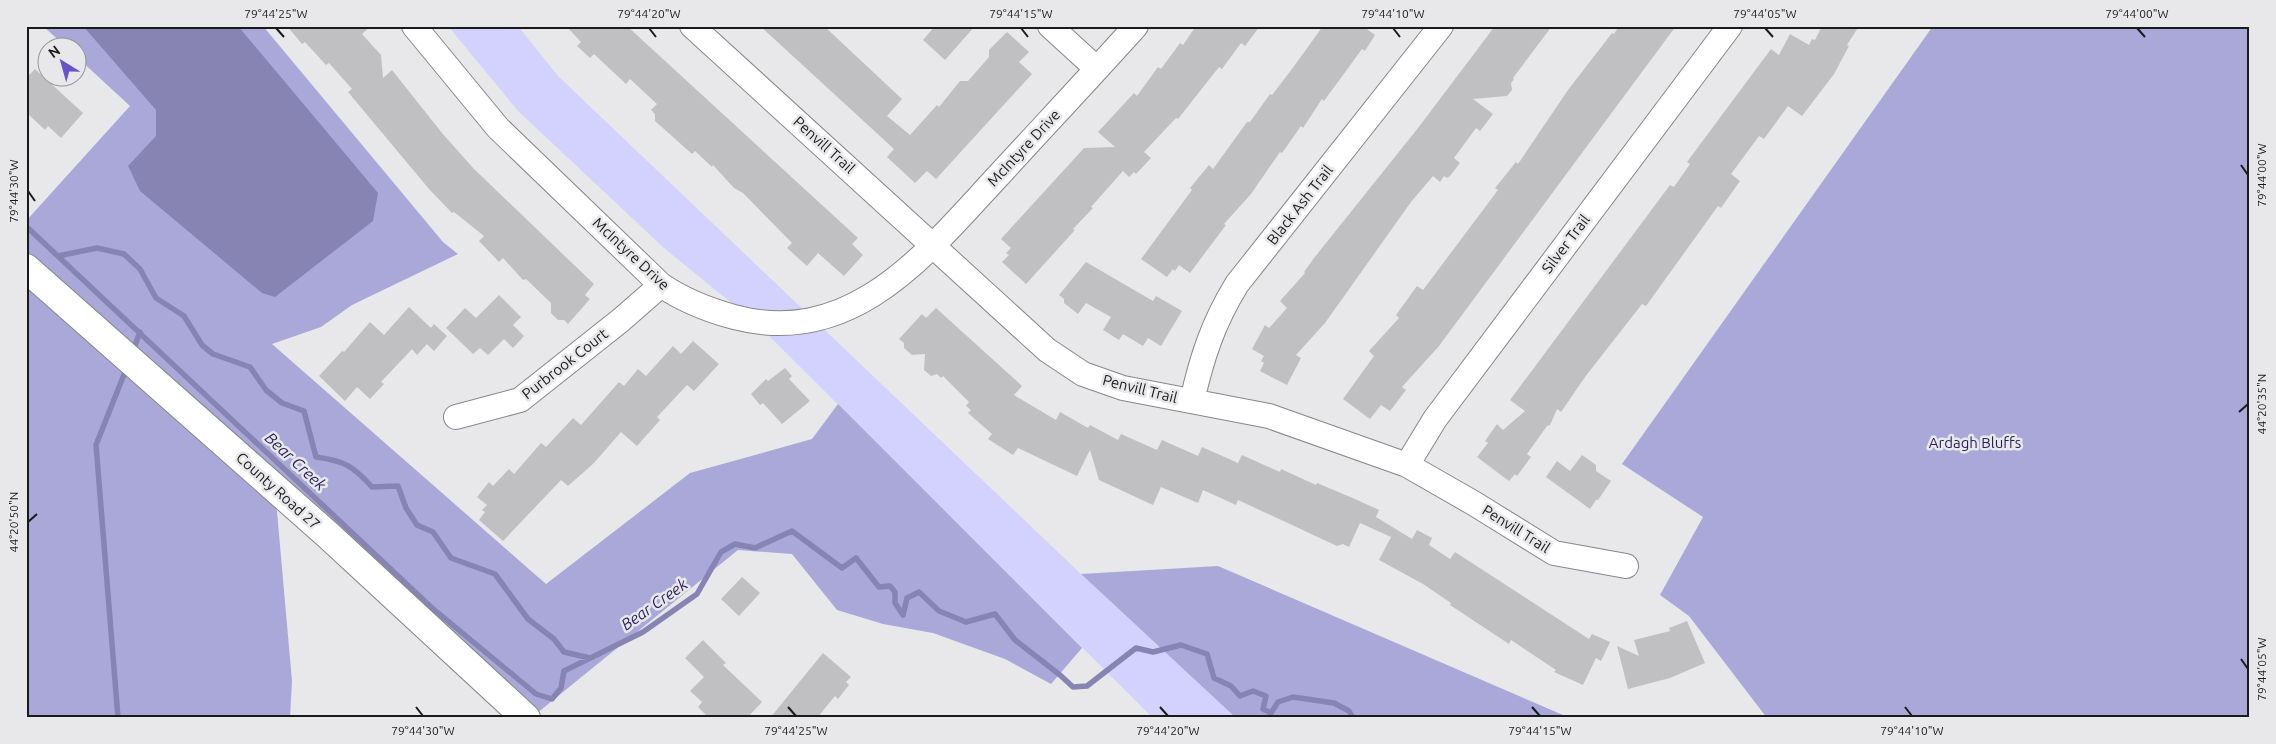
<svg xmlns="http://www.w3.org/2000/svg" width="2276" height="744" font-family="Ubuntu,sans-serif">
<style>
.green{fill:#d3d2fe}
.forest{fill:#aaa8d9}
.water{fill:#8784b3}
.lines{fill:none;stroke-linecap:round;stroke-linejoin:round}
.stream{stroke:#8784b3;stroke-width:5.5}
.building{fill:#c0c0c3}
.minor-casing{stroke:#87878a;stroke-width:26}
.major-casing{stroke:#87878a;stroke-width:30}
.minor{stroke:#fff;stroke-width:24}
.major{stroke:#fff;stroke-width:28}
.ticks{fill:none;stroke:#1a1a1b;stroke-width:2}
.labels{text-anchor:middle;stroke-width:5;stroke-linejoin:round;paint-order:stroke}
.street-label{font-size:15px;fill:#1a1a1b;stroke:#e8e8eb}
.park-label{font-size:15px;fill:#281d57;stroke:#e8e8eb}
.water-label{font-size:16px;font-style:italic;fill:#2a1f59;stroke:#e8e8eb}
.neatline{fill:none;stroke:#1a1a1b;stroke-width:2}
.ticks-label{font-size:12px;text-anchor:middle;fill:#1a1a1b}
</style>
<rect width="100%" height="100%" fill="#e8e8eb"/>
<!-- green -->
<path class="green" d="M448,26H518L558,76L1081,574L1236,718H1153L755,322L665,249L518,111Z"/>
<!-- forest -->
<path class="forest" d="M43,26H263L443,242L458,254L352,305L321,327L272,344L546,584L690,473L812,439L838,404L1082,648L1051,684L1005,659L933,633L883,624L837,610L792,554L738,550L531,718L275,489L292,681L290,718H26V221L130,106L78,58V48L66,47Z
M1933,26H2250V718H1767L1689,616L1660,595L1703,517L1622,464Z
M1218,566L1570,718H1236L1081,574Z"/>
<!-- water -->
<path class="water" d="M83,26H238L378,193L373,221L275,297L262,293L140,191L128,166L156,136V110Z"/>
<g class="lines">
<!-- stream -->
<path class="stream" d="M28,228L431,607L536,694L552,699L561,688L564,671L643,632L697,594L721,552L735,544L755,548L792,531L842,568L856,558L879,587L890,586L895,592V603L903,615L907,598L919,592L939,611L966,622L995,614L1015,640L1060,675L1073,687L1087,686L1136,648L1153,652L1181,645L1207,654L1214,678L1231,686L1240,696L1253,691L1266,696L1263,709L1271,713L1278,702L1293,697L1334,703L1349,711L1353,718
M58,256L97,248L124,254L140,269L156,298L184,316L202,345L213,354L250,367L266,390L282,403L304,411L316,457C345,461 353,466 372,487L398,486L406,508L417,525L433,532L451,558L495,574L528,619L554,639L564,652L590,658
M133,351L140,332
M118,718L96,445L127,367"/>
</g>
<!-- building -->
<path class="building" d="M287,26H371L362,34L381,55L383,78L392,70L442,133L474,169L594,284L585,295L590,299L568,324L564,320H558L551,313V303L526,279L523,280L503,258L499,262L479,241L484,236L454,212L452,213L429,189L348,92L352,89L329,63L326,65L305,42L302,44Z
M566,26H627L858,238L852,244L863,255L844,276L818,253L807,266L787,248L792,243L743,193L734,188L713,165L712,167L695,151L692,154L655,121V114L651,110L657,104L630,79L626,84L594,54L590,58L577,46L581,42Z
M760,26H824L902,99L887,116L910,135L937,105L939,107L960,81H968L989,57V50L1007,32L1029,52L1019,62L1032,74L936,179L927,171L915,183L887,157L894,149Z
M935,26H975L945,60L923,40Z
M1196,26H1260L1245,46L1241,43L1222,69L1219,67L1178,119L1176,118L1144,152L1151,158L1136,174L1134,172L1129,177L1123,171L1091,207L1093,208L1073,229L1075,230L1026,284L1002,262L1009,255L1006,253L1011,248L1001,239L1084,148L1115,147L1098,132L1134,93L1137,96L1158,67L1161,69L1180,43L1183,45Z
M1323,26H1363L1375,35L1365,51L1362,49L1324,101L1322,99L1303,128L1301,126L1282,153L1280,152L1251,194L1224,224L1226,225L1190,273L1179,265L1175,271L1173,269L1167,277L1141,259L1192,190L1190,188L1209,165L1213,169L1247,122H1250L1270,94L1272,95L1292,69Z
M1495,26H1552L1513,78L1514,79L1511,83L1512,90L1507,96L1473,99L1493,114L1480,131L1476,128L1454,158L1460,163L1450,176L1447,178L1444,176L1440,182L1433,176L1411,202L1325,323L1296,355L1301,358L1287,385L1260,371L1264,363L1261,361L1264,356L1252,349L1265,325L1269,328L1287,308L1280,301L1305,273L1304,272L1314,258L1418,128Z
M1619,26H1676L1439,346L1402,387L1406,390L1390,411L1381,405L1370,419L1343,399L1374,356L1369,351L1399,318L1396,315L1417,286L1423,290L1498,190L1495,188L1516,162L1518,164L1568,90L1612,33L1614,34Z
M1822,26H1859L1847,45L1849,46L1834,74L1802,116L1788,106L1764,139L1759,136L1731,174L1740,181L1721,208L1718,206L1646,306L1642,304L1585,377L1561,412L1557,409L1550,425L1547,426L1527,454L1531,457L1517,476L1515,474L1509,481L1477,457L1488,443L1485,441L1497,424L1503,430L1525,411L1510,400L1670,185L1674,187L1690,164L1687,162L1771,49L1779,55L1790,34L1809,45L1812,39L1815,40Z
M35,69L83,113L61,138L48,126L45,130L26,112V78Z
M1086,262L1153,301L1156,296L1182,311L1161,346L1148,338L1143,346L1123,334L1119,340L1103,330L1111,317L1086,303L1078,314L1064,303V299L1059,295Z
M499,295L521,317L513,325L524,336L513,348L504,339L488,355L480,348L473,354L446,328L465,308L476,318Z
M409,307L431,328L434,324L447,336L434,351L427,344L417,355L412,349L381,382L384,384L370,399L357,387L345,401L319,376L342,351L344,352L370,322L384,335Z
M936,308L1022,386L1014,395L1056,420L1060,412L1088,428L1090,425L1118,440L1121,434L1157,450L1162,440L1198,456L1202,447L1238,463L1242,455L1280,472L1281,469L1316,485L1317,483L1355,499L1379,510L1376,517L1412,539L1417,530L1432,538L1429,545L1450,559L1455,552L1589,639L1592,634L1610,642L1601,661L1596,658L1583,685L1554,672L1556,670L1511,640L1509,644L1450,605L1451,603L1423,584L1379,560L1391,537L1360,523L1349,547L1343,544L1337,546L1238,500L1236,505L1203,490L1198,503L1161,487L1153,505L1099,480L1090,450L1077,476L1018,448L1013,455L988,439L992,434L968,413L971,410L966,406L969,402L943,376L941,378L937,374L931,376L924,370L925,354L912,355L904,348V343L899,339L922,314L926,318Z
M693,341L719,364L694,391L687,385L657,417L660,420L637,446L621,432L594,463L568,486L561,480L503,541L479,520L485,512L482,510L487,505L477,497L489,482L493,486L509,469L514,474L541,443L546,447L573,418L581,425L619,382L624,386L638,369L646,376L673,346L681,354Z
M785,368L792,376L789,379L810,401L782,424L763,403L760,405L751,394L766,379L768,381Z
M1582,455L1596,465V471L1611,481L1598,500H1596L1590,509L1546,477L1557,461L1570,471Z
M742,577L760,593L739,616L721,599Z
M1687,621L1705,663L1670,678L1628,689L1617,646L1639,656L1634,640L1670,631L1669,628Z
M703,640L726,663L723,665L762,702L747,718H709L698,707L702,702L690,691L704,677L685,658Z
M823,653L851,677L846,682L849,685L838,699L835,696L817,718H770Z"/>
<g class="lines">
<!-- minor casing -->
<g class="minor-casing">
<path id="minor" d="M414,26L498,128L661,285C683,300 708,310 734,317C854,349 928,251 1000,174C1045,125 1091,76 1136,26
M692,26L1047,350L1083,374L1123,388L1269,416L1407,465L1475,504L1554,553L1626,566
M1050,26L1097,69
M1192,401C1202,357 1213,323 1237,284L1441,26
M456,417L520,400L621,320L661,285
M1407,465L1435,419L1730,26"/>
</g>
<!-- major casing -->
<g class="major-casing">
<path id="major" d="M26,268L328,535L526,718"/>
</g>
<!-- minor -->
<use href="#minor" class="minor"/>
<!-- major -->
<use href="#major" class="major"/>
</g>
<!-- ticks -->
<path class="ticks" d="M276,28L284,37M649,28L656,37M1021,28L1028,37M1393,28L1400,37M1765,28L1773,37M2137,28L2145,37M2241,165L2248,175M28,191L35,201M2239,412L2248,404M28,522L37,514M2241,659L2248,669M416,707L423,716M788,707L796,716M1160,707L1168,716M1532,707L1540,716M1905,707L1912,716"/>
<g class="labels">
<!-- street labels -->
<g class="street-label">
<text transform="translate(824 145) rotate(42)" y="5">Penvill Trail</text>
<text transform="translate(1024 148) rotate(-47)" y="5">McIntyre Drive</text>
<text transform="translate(1300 205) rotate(-52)" y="5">Black Ash Trail</text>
<text transform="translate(1566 244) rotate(-53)" y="5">Silver Trail</text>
<text transform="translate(631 254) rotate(43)" y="5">McIntyre Drive</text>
<text transform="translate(565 364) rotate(-38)" y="5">Purbrook Court</text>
<text transform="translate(1140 389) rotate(14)" y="5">Penvill Trail</text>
<text transform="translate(278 491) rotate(42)" y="5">County Road 27</text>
<text transform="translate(1516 529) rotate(32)" y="5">Penvill Trail</text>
</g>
<!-- park labels -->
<g class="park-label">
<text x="1975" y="448">Ardagh Bluffs</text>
</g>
<!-- water labels -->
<g class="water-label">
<text transform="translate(296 461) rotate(43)" y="6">Bear Creek</text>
<text transform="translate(654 604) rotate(-35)" y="6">Bear Creek</text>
</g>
</g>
<!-- border -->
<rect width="2276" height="744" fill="none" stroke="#e8e8eb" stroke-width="55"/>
<!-- north arrow -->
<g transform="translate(62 62) rotate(323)"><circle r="24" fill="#e8e8eb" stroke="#969698"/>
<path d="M0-4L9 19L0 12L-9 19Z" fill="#6953cc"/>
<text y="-8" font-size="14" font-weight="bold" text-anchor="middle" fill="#1a1a1b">N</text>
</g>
<rect x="28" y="28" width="2220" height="688" class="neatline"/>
<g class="ticks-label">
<text x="276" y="18">79°44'25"W</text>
<text x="649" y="18">79°44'20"W</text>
<text x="1021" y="18">79°44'15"W</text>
<text x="1393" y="18">79°44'10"W</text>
<text x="1765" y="18">79°44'05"W</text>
<text x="2137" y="18">79°44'00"W</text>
<text transform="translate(2262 175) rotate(-90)" y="4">79°44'00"W</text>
<text transform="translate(14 191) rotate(-90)" y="4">79°44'30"W</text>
<text transform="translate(2262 404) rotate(-90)" y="4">44°20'35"N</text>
<text transform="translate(14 522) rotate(-90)" y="4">44°20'50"N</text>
<text transform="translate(2262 669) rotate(-90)" y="4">79°44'05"W</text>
<text x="423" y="735">79°44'30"W</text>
<text x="796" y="735">79°44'25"W</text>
<text x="1168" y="735">79°44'20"W</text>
<text x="1540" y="735">79°44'15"W</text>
<text x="1912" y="735">79°44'10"W</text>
</g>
</svg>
